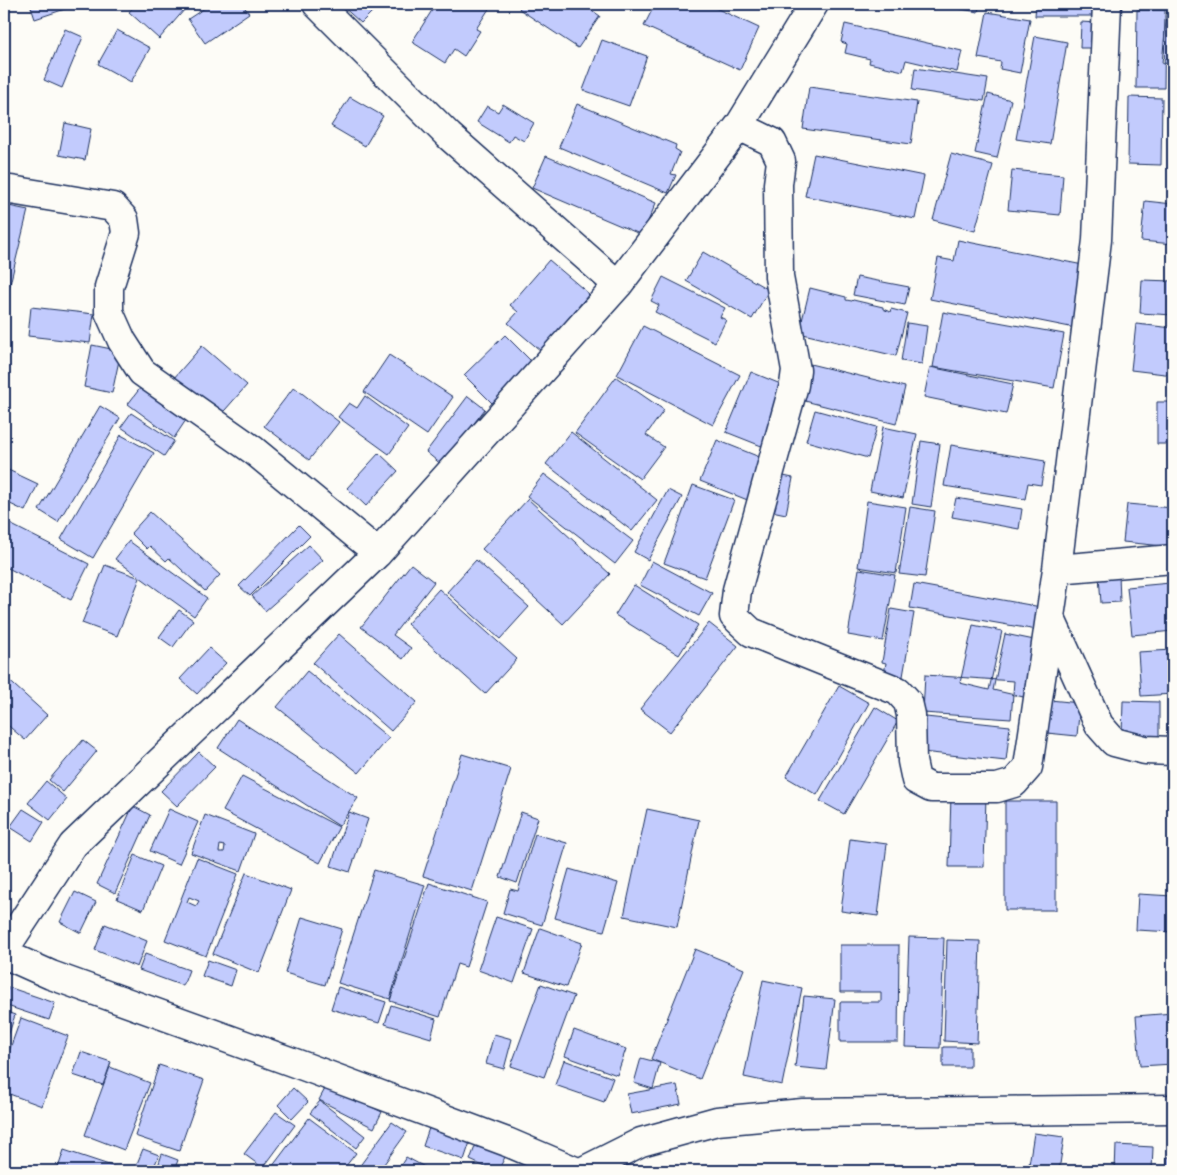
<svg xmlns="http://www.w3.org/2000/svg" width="1177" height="1175" font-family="Caveat,sans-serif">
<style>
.building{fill:#c2cbfd;stroke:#1b2f5e;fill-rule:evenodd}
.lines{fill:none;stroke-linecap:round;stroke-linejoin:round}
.minor-casing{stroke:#1b2f5e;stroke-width:31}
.minor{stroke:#fdfcf7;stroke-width:28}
</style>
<rect width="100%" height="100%" fill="#fdfcf7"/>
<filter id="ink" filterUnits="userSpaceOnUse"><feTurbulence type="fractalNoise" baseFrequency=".02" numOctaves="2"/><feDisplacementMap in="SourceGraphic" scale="10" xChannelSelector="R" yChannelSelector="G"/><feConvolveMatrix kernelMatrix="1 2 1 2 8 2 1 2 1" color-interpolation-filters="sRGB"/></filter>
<g filter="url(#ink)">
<!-- building -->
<path class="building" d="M30,4H80L35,19Z
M136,4H179L185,9L159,39L129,12Z
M211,4H242L249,13L205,43L188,19Z
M340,4H380L361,23Z
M436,4H492L476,29L480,31L464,56L454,49L445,63L412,42Z
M523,4H583L600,16L578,48L519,9Z
M655,4H707L759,28L740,70L644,26Z
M933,4H980L978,12Z
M1036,4H1093V16H1035Z
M1137,10H1165L1164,88H1136Z
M1167,11H1173V64L1162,63Z
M987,12L1030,19L1020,73L1000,69L1001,62L978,58Z
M1081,22L1096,23L1095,48H1080Z
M845,24L962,51L957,72L906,60L903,71L869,63L870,59L845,53L847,44L841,42Z
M65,29L83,37L62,88L44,80Z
M117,30L150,48L131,82L98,64Z
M1035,36L1067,42L1050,144L1016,139Z
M602,40L647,56L629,106L583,90Z
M915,68L988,79L984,101L912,90Z
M809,87L917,102L911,144L803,129Z
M988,94L1011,100L997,158L975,153Z
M350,97L383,116L365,146L331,126Z
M1129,97L1162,98L1161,165L1128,164Z
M503,104L534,123L524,141L513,135L509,142L477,122L487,106L498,112Z
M577,104L676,145L675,149L680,152L671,174L676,175L668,193L559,147Z
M65,123L91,129L85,160L59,155Z
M814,154L924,176L915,219L805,196Z
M951,154L993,165L975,231L933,220Z
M546,156L656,203L642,235L532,188Z
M1012,170L1063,175L1060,215L1008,210Z
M1145,201L1173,204V244L1141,241Z
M4,205L28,210L4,309Z
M958,240L1088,266L1075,328L930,299L938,258L954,261Z
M703,252L769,290L752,319L686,281Z
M549,260L589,294L541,351L508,323L518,312L510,305Z
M663,277L725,308L720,317L726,320L715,342L655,312L659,305L651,301Z
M857,277L909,287L905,305L853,295Z
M1142,280L1173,281V315L1140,313Z
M810,288L846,297V300L852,301L853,300L883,307V309L890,312L891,309L907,313L896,356L799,333Z
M31,307L94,314L90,343L28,336Z
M943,312L1064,334L1054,388L933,367Z
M907,323L927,326L922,364L901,361Z
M1136,324L1173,328V375L1131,370Z
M643,326L740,375L713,425L617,375Z
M505,335L535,365L495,406L464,375Z
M92,345L121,351L112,393L84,387Z
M202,346L247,385L218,418L173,379Z
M389,355L453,397L427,435L364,392Z
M810,364L905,387L896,424L801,400Z
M930,367L1013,384L1006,414L924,397Z
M4,372H8L4,397Z
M751,372L788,387L764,447L726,432Z
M616,377L664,410L646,435L664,447L640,479L575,433Z
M141,387L186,420L174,438L128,404Z
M294,387L339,422L309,460L264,426Z
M365,396L408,428L389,454L338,417L349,403L357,408Z
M468,396L485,409L442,465L426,452Z
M1157,402H1173V444H1157Z
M100,406L120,418L58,522L39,510Z
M815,410L877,427L868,458L806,441Z
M131,413L174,441L164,456L121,427Z
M883,427L917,434L903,498L870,491Z
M571,432L657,500L632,531L546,464Z
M121,435L154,453L93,558L61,539Z
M717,440L767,460L750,501L700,481Z
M921,441L940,444L931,507L912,504Z
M951,445L1045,461L1041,485L1028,483L1025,499L944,486Z
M379,453L398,471L366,506L347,488Z
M4,468L38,484L25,511L4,501Z
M544,474L633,541L615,564L527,496Z
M774,474L793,478L786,514L767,510Z
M693,485L734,500L705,578L664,563Z
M668,490L682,497L648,560L634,552Z
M956,498L1022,509L1019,529L952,517Z
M528,499L610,574L563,624L482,549Z
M867,501L906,507L896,573L858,567Z
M1127,504L1173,508V547L1123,542Z
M910,507L935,511L925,577L899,574Z
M150,512L220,575L205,591L169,558L166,561L150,546L147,549L131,533Z
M4,521L89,564L71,600L4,566Z
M299,525L310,536L250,596L239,586Z
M129,541L207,598L194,616L115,559Z
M309,545L323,560L265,611L252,596Z
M476,560L529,607L500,639L447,592Z
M652,561L712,593L699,616L640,585Z
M411,564L434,582L393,635L411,648L403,659L361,627Z
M105,565L140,578L117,636L82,623Z
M859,569L895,575L883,641L848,635Z
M1119,574L1120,602L1101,603L1099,575Z
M1170,583L1173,614V631L1132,635L1127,587Z
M914,584L1041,607L1037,630L910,608Z
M634,585L698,625L679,655L615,615Z
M439,589L517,659L485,694L407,624Z
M891,609L914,613L902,682L883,679L886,663L882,662Z
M179,610L193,620L173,647L159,637Z
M709,623L738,646L670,732L640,709Z
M973,625L1002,631L989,690L960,683Z
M339,634L417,702L391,731L313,663Z
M1005,634L1044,642L1032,699L993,690Z
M209,648L226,663L197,694L180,679Z
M1173,650V694L1141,696L1138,652Z
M307,671L389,738L359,773L277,707Z
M925,675L1014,681L1011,719L923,713Z
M4,676L47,715L25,740L4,722Z
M839,686L869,703L817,795L786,777Z
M1050,700L1080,703L1077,736L1047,733Z
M1123,701L1159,702V736L1122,735Z
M875,707L898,721L844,814L820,801Z
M926,717L1010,726L1006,761L922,752Z
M237,719L358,798L339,826L218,748Z
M83,740L97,751L63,792L49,780Z
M199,752L215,767L177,806L161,791Z
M462,754L511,769L472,891L423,876Z
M242,776L339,827L320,863L223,811Z
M46,781L67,799L50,820L28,803Z
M951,794L986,795L984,867H949Z
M1005,801H1056V910H1005Z
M133,806L150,815L115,893L97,884Z
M23,809L44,822L32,841L10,827Z
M169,809L198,822L179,864L150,851Z
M647,809L699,820L677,927L624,916Z
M349,812L368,819L350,872L331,866Z
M521,812L538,818L517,883L500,877Z
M205,815L254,834L241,871L191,853ZM220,845L225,846L224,852H219Z
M535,834L567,843L542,925L503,913L510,889L518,891Z
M850,839L887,844L878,916L841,911Z
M135,855L161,866L143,910L117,899Z
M197,858L238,874L206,956L165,940ZM189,897L199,901L196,906L187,902Z
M569,869L618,883L604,931L555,918Z
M374,870L425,885L390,999L338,983Z
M246,873L291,890L259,973L213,954Z
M429,883L487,902L466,967L457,964L440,1017L390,1001Z
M75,892L96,902L81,933L60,922Z
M1138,894L1173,896V932L1136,930Z
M302,917L342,929L325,985L285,973Z
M496,917L533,929L514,983L478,970Z
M105,924L147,941L137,967L95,950Z
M540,928L582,943L566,987L524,973Z
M909,937L944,938L940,1048L905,1047Z
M947,940L980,941L977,1043L944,1041Z
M840,945H899L898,1042H840V1002H881V992H840Z
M695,949L744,969L700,1079L651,1059Z
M145,954L189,970L183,986L139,970Z
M208,960L236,970L231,986L202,976Z
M763,980L802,988L782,1085L744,1077Z
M541,984L574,996L544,1077L511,1066Z
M8,987L55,1003L49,1020L4,1005V998Z
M338,987L386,1002L379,1023L331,1009Z
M804,996L835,999L826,1070L795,1067Z
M391,1005L436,1019L431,1038L385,1024Z
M4,1011L15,1015L4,1049Z
M1173,1013V1064L1140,1066L1136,1016Z
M21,1018L68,1036L42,1106L4,1092V1065Z
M574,1030L626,1049L617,1075L565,1056Z
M494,1034L512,1039L504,1069L486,1064Z
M943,1047H970V1067H943Z
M81,1052L111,1062L103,1085L73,1075Z
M641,1058L660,1063L653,1089L634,1083Z
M564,1060L613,1078L604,1102L555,1085Z
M159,1065L204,1080L179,1151L135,1136Z
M110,1067L150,1083L124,1150L85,1135Z
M327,1085L382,1112L374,1128L319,1100Z
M677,1085L681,1104L631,1114L627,1094Z
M293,1088L308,1102L292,1119L278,1105Z
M320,1101L365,1136L356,1148L310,1113Z
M276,1112L295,1125L263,1168L244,1154Z
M309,1118L356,1153L342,1171H269Z
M392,1122L407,1132L379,1171H356Z
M429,1128L470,1142L464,1160L423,1146Z
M1034,1133L1064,1137L1059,1171H1028Z
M476,1144L505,1157L498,1171H494L470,1160Z
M1116,1145L1153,1147L1152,1171H1115Z
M143,1149L159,1155L153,1169L158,1171H134Z
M64,1150L121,1169L120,1171H57Z
M162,1154L178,1160L174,1171H164L157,1169Z
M406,1157L432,1171H397Z
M1167,1157H1173V1171H1167Z
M185,1164L197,1171H180Z"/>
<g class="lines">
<!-- minor casing -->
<g class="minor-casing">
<path id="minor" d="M317,4L449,136L618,285
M739,126L772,142L781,161L778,184L779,277L796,370L794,385L737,590L734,616L751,632L898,691L908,702L911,715L912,761L916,780L931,788H997L1014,783L1028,767L1057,569L1097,240L1107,4
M4,190H11L113,207L124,219L126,233L109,287V312L122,341L142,372L253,450L378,553
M1057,569L1173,559
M1051,619L1099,725L1114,742L1145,750L1173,751
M4,950L73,845L378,553L618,285L739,126L814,4
M4,954L51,975L306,1067L507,1142L575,1171
M583,1171L641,1142L717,1121L803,1113L1173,1109"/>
</g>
<!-- minor -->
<use href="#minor" class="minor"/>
</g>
</g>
<!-- margin -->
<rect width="1177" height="1175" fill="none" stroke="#fdfcf7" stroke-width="20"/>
<rect x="10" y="10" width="1157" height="1155" fill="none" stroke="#1b2f5e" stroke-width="2" filter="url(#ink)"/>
</svg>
